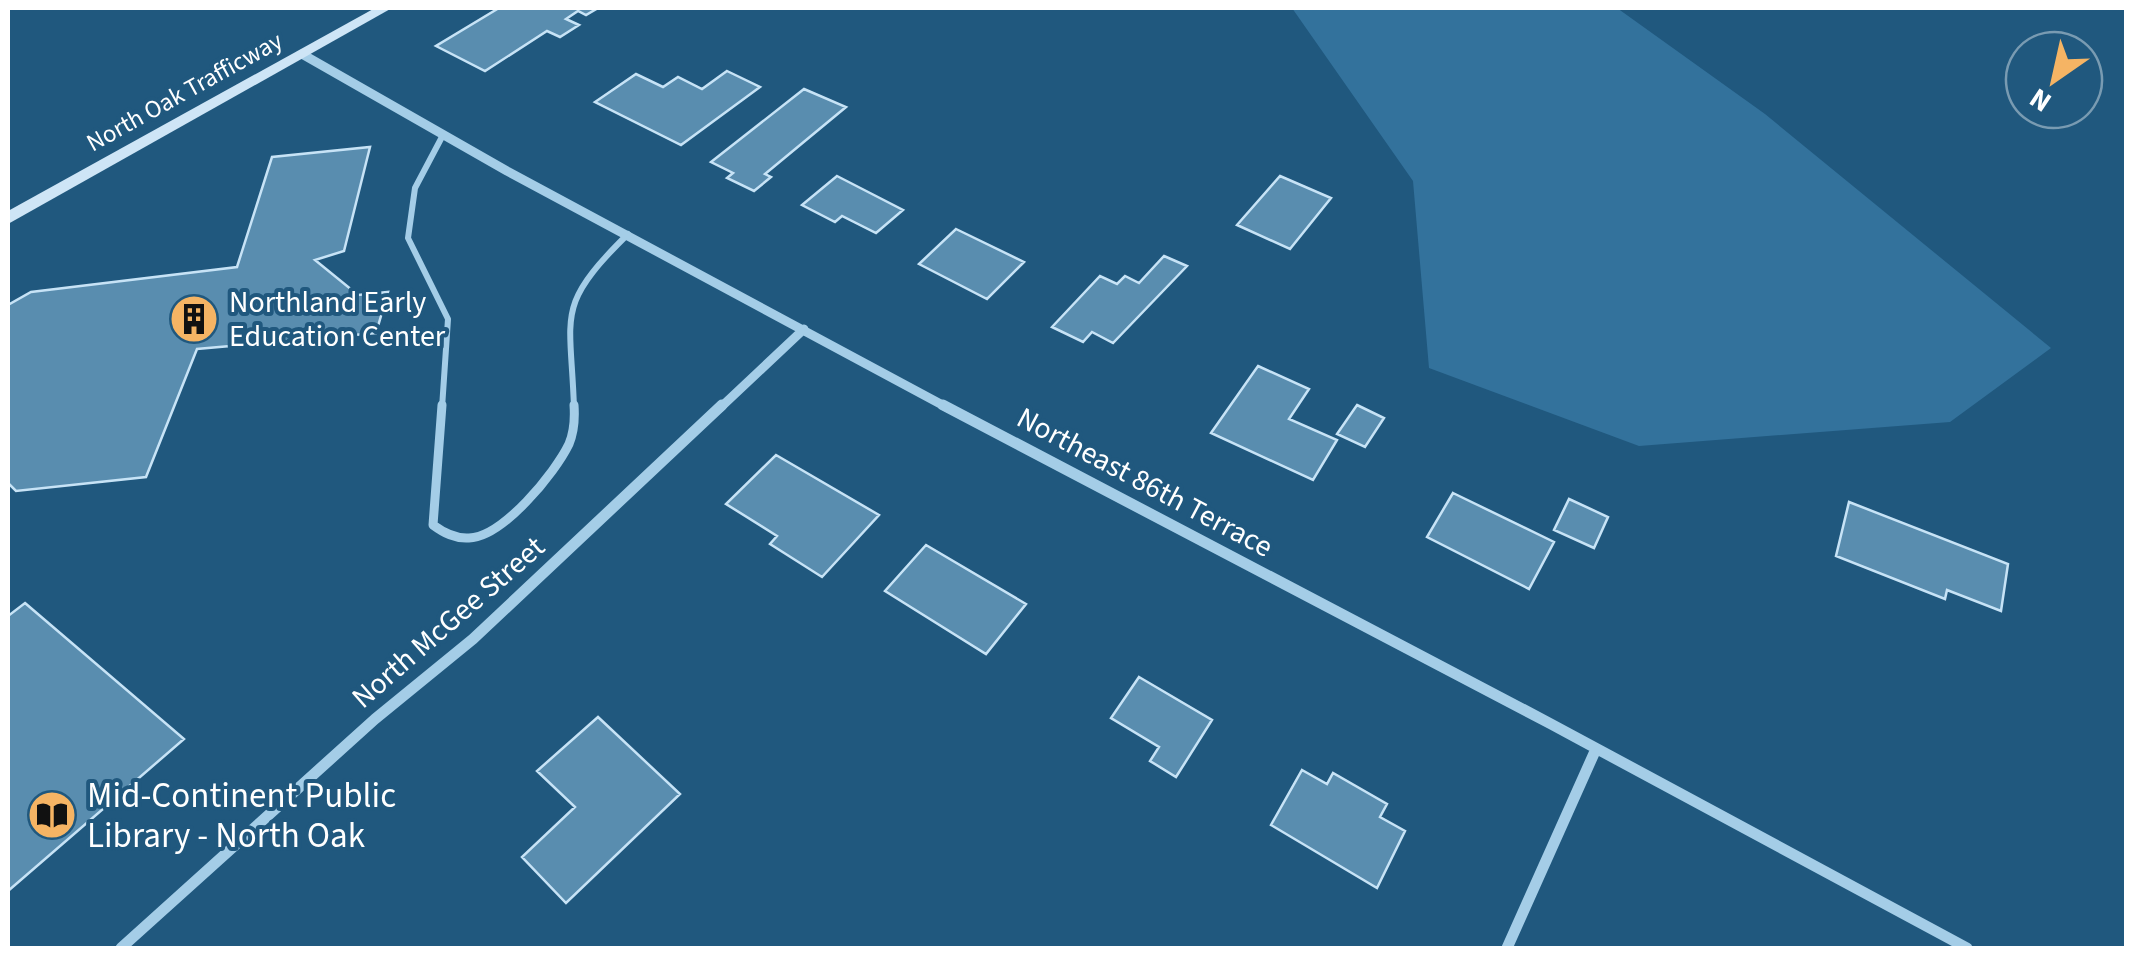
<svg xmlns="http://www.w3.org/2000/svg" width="2134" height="956" font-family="'Source Sans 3',sans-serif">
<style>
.green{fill:#33729c}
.building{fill:#598daf;stroke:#c7e3f6;stroke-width:2.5}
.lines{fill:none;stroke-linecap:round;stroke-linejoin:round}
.lane-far1{stroke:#a4cde7;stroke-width:6}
.lane{stroke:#a4cde7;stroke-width:9}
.street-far1{stroke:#a4cde7;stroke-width:9}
.street{stroke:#a4cde7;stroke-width:11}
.secondary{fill:#cee5f6;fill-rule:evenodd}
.labels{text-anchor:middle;stroke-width:8;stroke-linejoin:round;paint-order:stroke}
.far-street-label{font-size:25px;fill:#fff;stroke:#20587e}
.poi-label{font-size:30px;fill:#fff;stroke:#20587e;text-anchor:start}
.street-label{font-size:30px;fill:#fff;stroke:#20587e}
.near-poi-label{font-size:35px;fill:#fff;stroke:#20587e;text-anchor:start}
</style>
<rect width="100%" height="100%" fill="#20587e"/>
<!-- green -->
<path class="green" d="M1292,8H1617L1765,114L2051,348L1950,422L1639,446L1429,368L1413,181Z"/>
<!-- building -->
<path class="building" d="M499,8H598L586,15L578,11L566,19L579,25L560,37L547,31L485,71L436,46Z
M727,71L760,87L681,145L595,102L636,74L663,87L678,77L702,89Z
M804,89L846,107L765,174L771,177L754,191L727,178L733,173L711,162Z
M370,147L344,251L315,260L358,295L388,292L376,333L197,349L146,477L16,491L8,483V305L31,292L237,267L272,157Z
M837,176L903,210L876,233L842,216L835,222L802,205Z
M1280,176L1331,198L1290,249L1237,225Z
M956,229L1024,262L987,299L919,264Z
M1164,256L1187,266L1113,343L1092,332L1083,342L1052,327L1100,276L1117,284L1125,276L1139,283Z
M1258,366L1309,389L1289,419L1337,440L1313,480L1211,433Z
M1357,405L1384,418L1365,447L1337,434Z
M776,455L879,515L822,577L770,544L777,536L726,504Z
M1453,493L1554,542L1529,589L1427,537Z
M1569,499L1608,517L1594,548L1554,530Z
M1849,502L2008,564L2001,611L1947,590L1945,599L1836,556Z
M926,545L1026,604L986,654L885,591Z
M25,603L184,739L8,891V616Z
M1139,677L1212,720L1176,777L1150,761L1159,747L1111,718Z
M598,717L680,794L566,903L522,857L575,807L537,771Z
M1302,770L1327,784L1333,773L1387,804L1380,817L1405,831L1377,888L1271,825Z"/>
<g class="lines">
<!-- lane-far1 -->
<path class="lane-far1" d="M442,408L448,319L408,238L415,188L443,135
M574,408C571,313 554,307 628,234"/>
<!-- lane -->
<path class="lane" d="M442,405L433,525C444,533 455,539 469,538C503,537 555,473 569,444C574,432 575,419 574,405"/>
<!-- street-far1 -->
<path class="street-far1" d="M302,54L507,171L948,408
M720,408L804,329"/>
<!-- street -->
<path class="street" d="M943,405L1551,724L1967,948
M121,948L375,719L473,639L722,405
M1507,948L1596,749"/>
<!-- secondary -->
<path class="secondary" d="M375,8H392L8,224V211Z"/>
</g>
<!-- icons -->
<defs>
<g id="building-disc" transform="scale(2.5)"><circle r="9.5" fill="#f5b464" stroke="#20587e"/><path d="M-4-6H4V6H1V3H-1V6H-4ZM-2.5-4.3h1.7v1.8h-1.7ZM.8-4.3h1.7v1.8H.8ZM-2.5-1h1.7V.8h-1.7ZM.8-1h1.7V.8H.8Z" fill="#111"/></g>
<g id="library-disc" transform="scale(2.5)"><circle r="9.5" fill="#f5b464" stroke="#20587e"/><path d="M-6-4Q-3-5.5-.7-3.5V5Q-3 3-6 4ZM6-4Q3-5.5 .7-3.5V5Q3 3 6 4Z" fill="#111"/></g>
</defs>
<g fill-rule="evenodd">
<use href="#building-disc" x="194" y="319"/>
<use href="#library-disc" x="52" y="815"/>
</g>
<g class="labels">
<!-- far-street labels -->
<g class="far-street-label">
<text transform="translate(184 91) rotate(-29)" y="9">North Oak Trafficway</text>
</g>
<!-- poi labels -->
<g class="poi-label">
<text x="229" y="312">Northland Early<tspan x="229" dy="34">Education Center</tspan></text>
</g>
<!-- street labels -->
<g class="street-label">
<text transform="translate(1145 482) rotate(28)" y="10">Northeast 86th Terrace</text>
<text transform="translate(448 622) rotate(-41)" y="10">North McGee Street</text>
</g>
<!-- near-poi labels -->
<g class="near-poi-label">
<text x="87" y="807">Mid-Continent Public<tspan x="87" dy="40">Library - North Oak</tspan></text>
</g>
</g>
<!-- border -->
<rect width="2134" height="956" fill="none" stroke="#ffffff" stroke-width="20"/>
<!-- north arrow -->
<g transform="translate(2054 80) rotate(214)"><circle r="48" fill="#20587e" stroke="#799bb2" stroke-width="2.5"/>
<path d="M0-8L18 38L0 25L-18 38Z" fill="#f5b464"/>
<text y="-15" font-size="28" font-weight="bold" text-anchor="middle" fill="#ffffff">N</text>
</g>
</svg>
